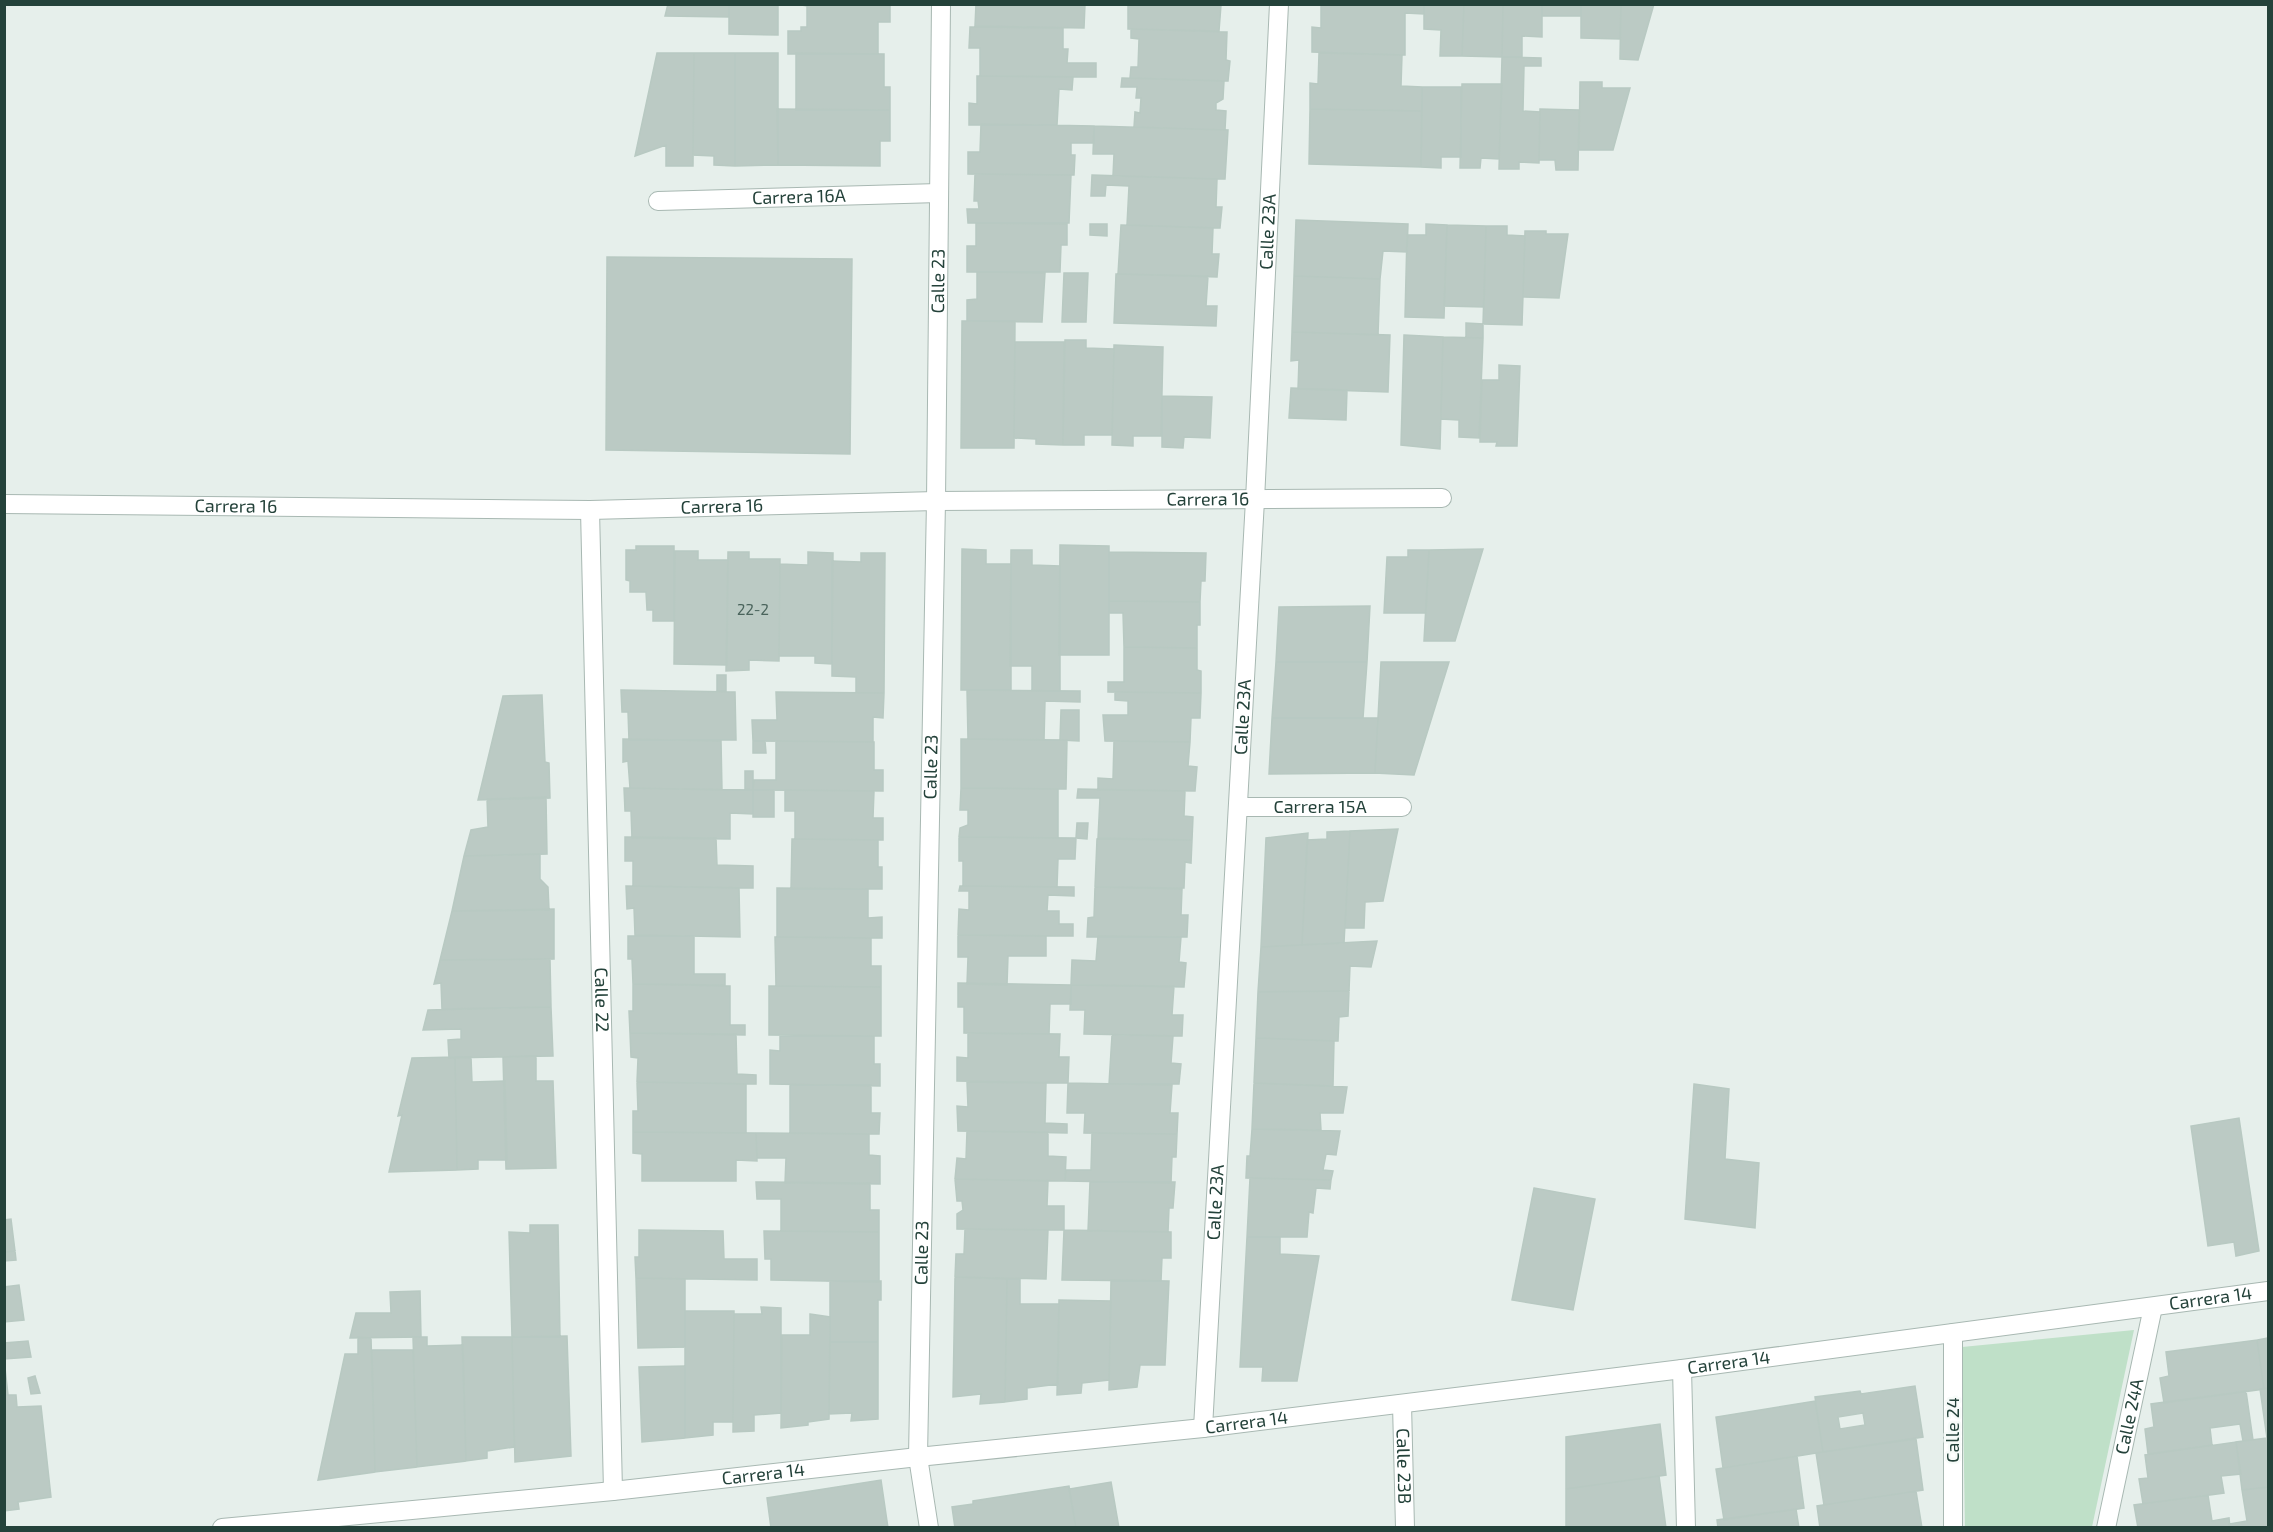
<svg xmlns="http://www.w3.org/2000/svg" width="2273" height="1532" font-family="'Exo 2',sans-serif">
<style>
.green{fill:#bfe0c8}
.building{fill:#bbcac4;stroke:#b8c9c2;stroke-width:1.5;fill-rule:evenodd}
.lines{fill:none;stroke-linecap:round;stroke-linejoin:round}
.minor-casing{stroke:#a8b8b2;stroke-width:20}
.minor{stroke:#fff;stroke-width:18}
.labels{text-anchor:middle;stroke-width:5;stroke-linejoin:round;paint-order:stroke}
.number-label{font-size:15px;fill:#4a645c}
.street-label{font-size:18px;fill:#24423a;stroke:#f7fbf9}
</style>
<rect width="100%" height="100%" fill="#e6efeb"/>
<!-- green -->
<path class="green" d="M2134,1330L2092,1527H1965L1962,1347Z"/>
<!-- building -->
<path class="building" d="M668,4H729V17L665,16Z
M729,4H778V35L729,34Z
M796,4H890V22H878V54H788V31H801V27H807V6Z
M976,4H1085L1084,28L975,26Z
M1128,4H1233L1221,5L1219,31L1128,29Z
M1321,4H1424V14L1405,13V55L1312,52V27L1321,28Z
M1424,4H1464L1462,56H1440L1441,30L1424,29Z
M1464,4H1503L1502,57L1462,56Z
M1503,4H1542V37L1522,36V57H1502Z
M1542,4H1581V16H1542Z
M1581,4H1621L1620,39L1581,38Z
M1621,4H1654L1638,60L1620,59Z
M970,27L1063,28V49H1068L1067,63H1096V77L980,76V48H969Z
M1131,29L1227,32L1226,60L1230,61L1228,81L1130,78L1131,67H1138L1139,39L1131,38Z
M657,53H694L693,166H666V145L635,156Z
M694,53H735V166L714,165V156L693,155Z
M735,53H778V165L735,166Z
M796,53L884,54V87H890V110H796Z
M1319,53L1402,55L1401,86L1422,87V111L1310,109V83L1318,84Z
M1502,57L1541,58V66H1524L1523,111L1540,112L1539,163L1519,162V169H1499Z
M977,76L1073,77L1072,90L1059,89L1057,125H969V103L977,104Z
M1122,78L1224,81L1223,99L1216,103V110L1226,111L1225,130L1134,127L1135,112L1140,113L1141,98H1136L1137,87H1121Z
M1580,82H1602V88H1630L1613,150H1579Z
M1462,84H1502L1499,159L1481,158L1480,168H1460Z
M1422,87H1461V157H1441V168L1421,167Z
M777,109L890,110V141H880V166L778,165Z
M1310,109L1422,111L1421,167L1309,164Z
M1540,109L1579,110L1578,170H1556L1555,160H1539Z
M981,124L1094,126V143H1071V155H1075L1074,175L968,174V152H980Z
M1094,126L1228,130L1225,179L1113,176L1114,154H1093Z
M975,174L1071,175L1069,223H968L967,209H979L978,201H974Z
M1092,175L1217,179L1216,207H1222L1220,228L1127,225L1129,186L1106,185L1105,196H1091Z
M1296,220L1408,224L1407,252L1383,251L1380,279L1294,276Z
M976,223L1067,224V245H1061L1060,272H967V246H976Z
M1090,224H1107V236L1090,235Z
M1426,224L1447,225L1444,318L1405,317L1407,235H1426Z
M1121,225L1213,228L1212,254H1219L1217,277L1118,274Z
M1447,225L1486,226L1484,307L1444,306Z
M1486,226H1507V235L1525,236L1522,325L1483,324Z
M1525,231H1546V234H1568L1559,298L1523,297Z
M607,257L852,259L850,454L606,450Z
M977,272L1045,273L1042,322L967,321V300L977,299Z
M1064,273H1088L1086,322H1062Z
M1116,274L1208,276L1206,306H1217L1216,326L1114,323Z
M1294,276L1380,279L1378,335L1292,332Z
M962,321H1015L1014,448H961Z
M1466,323L1483,324V338H1466Z
M1292,332L1390,335L1388,392L1298,389L1299,360L1291,361Z
M1404,335L1443,337L1440,449L1401,445Z
M1443,337L1483,338L1479,438L1459,437V420L1441,419Z
M1065,340H1086V348L1114,349L1112,435H1084V445H1063Z
M1015,342H1064L1063,445L1036,444V439L1014,438Z
M1114,345L1163,347L1161,436H1133V446L1112,445Z
M1499,365L1520,366L1517,446H1496L1497,442H1480L1482,380H1499Z
M1291,388L1347,390L1346,420L1289,418Z
M1162,396L1212,397L1210,438L1184,437L1183,448L1162,447Z
M1060,545L1109,546V655H1059Z
M636,546H674V621H653V610H647L646,592H630V581L626,580V550H636Z
M962,549L986,550V564H1011V690H961Z
M1483,549L1455,641H1424L1429,550Z
M1011,550H1032V565L1060,566V691H1032V666H1010Z
M1408,550H1429L1426,613H1384L1387,557H1408Z
M675,551H698V560H728L727,665L674,664Z
M728,552H749V559H780L779,661L749,660V670L726,671Z
M808,552L833,553L832,664L815,663V656H779L780,564L808,565Z
M1109,552L1206,553L1205,581H1201L1200,602L1109,601Z
M861,553H885L884,693H856V677L832,676V561L861,562Z
M1109,601L1200,602V625H1197V648L1124,647L1123,613H1109Z
M1370,606L1367,662H1276L1279,607Z
M1124,647L1197,648V670L1201,671V693L1108,692V682H1124Z
M1276,662H1367L1363,718H1272Z
M1381,662H1449L1414,775L1375,773Z
M717,675H726V691H717Z
M621,690L735,692L736,740H629L628,712H622Z
M967,690L1080,691V702L1045,701L1044,740L968,739Z
M776,692L884,693L883,718L873,717V742L753,741L752,720H777Z
M1115,692L1201,693L1200,718H1191L1190,742L1105,741L1103,715H1128V701L1115,700Z
M542,695L545,762L549,763L550,798L478,800L503,696Z
M1061,710H1079V741L1060,740Z
M1272,718H1378L1375,773L1269,774Z
M623,739L721,741L722,790L630,788L628,761L623,762Z
M961,739L1067,740L1066,789L961,788Z
M753,741H765L766,753H753Z
M776,741L874,742V770H883V791L753,790L754,780H776Z
M1114,741L1190,742L1188,766L1197,767L1195,791L1098,790V778L1113,779Z
M745,771H753V790L745,789Z
M624,788L753,790V814L730,813V839L632,838L631,811H625Z
M961,788L1058,789V838L959,837L960,828L968,825V810H960Z
M1078,789L1185,791L1184,816L1193,817L1192,840L1098,838L1100,798H1077Z
M753,790H774V817H753Z
M785,790L874,791L873,818H883V840L795,839V811H785Z
M546,797L547,854L464,856L471,830L488,827L487,799Z
M1077,823H1088L1087,839L1076,838Z
M1398,829L1383,901L1365,902L1364,928H1345L1350,831Z
M1350,831L1344,943L1302,945L1307,840L1327,839V832Z
M1308,833L1302,945L1261,947L1266,838Z
M625,837L716,838L717,865L753,866V888L633,886V861H625Z
M959,837L1076,838L1075,859H1058L1057,887L963,886V861H959Z
M792,839L878,840V867H882V889H791Z
M1097,839L1192,840L1191,863L1185,862L1184,888L1095,887Z
M540,854V879L548,887L549,910L452,911L464,856Z
M626,886L739,888L740,937L635,935L634,908L627,909Z
M960,886L1074,887V896L1048,895L1047,911H1059V924H1073V936L958,935L959,909L969,910V891H959Z
M1095,887L1182,889L1181,915H1188L1187,937H1087L1088,918L1094,917Z
M777,888L868,889V918L882,917V938L777,937Z
M554,909V959L440,960L452,911Z
M958,935L1046,936V956H1008L1007,985L967,984L968,957H958Z
M628,936H694V974H725V985L633,984L632,959H628Z
M1098,936L1181,937L1179,962L1186,963L1184,987L1071,985L1072,960L1096,961Z
M775,937L871,938V966H881V987L776,986Z
M1377,941L1371,967L1350,966L1349,991L1258,992L1261,947Z
M550,959L551,1007L442,1009L441,983L434,984L440,960Z
M958,983L1071,985V1004H1050L1049,1034L964,1033V1007H958Z
M633,984L730,986V1025H745V1035L630,1033L629,1011H633Z
M1071,985L1174,986L1172,1015H1183L1182,1036L1084,1034L1085,1010H1070Z
M769,986L881,987V1036L769,1035Z
M1349,991L1348,1016L1339,1017L1338,1041L1256,1038L1258,992Z
M551,1007L553,1056L449,1058L448,1040L461,1039V1029L423,1030L428,1010Z
M630,1033L736,1034L737,1074L756,1075V1084L637,1082L638,1058L631,1057Z
M968,1033L1060,1034L1059,1057H1069L1068,1083L957,1081V1057L968,1058Z
M1112,1035L1173,1036L1171,1063L1181,1064L1179,1084H1109Z
M780,1036H874V1064H880V1086L770,1084V1050L780,1051Z
M1256,1038L1334,1041L1333,1086L1254,1083Z
M536,1056V1081H553L556,1168L506,1169L503,1057Z
M455,1057H471L472,1082L505,1081L507,1160H478V1169L457,1170Z
M455,1057L457,1170L389,1172L402,1115L398,1116L412,1058Z
M637,1082L746,1084V1133L633,1132V1111H638Z
M967,1082L1046,1083L1045,1123L1067,1124V1133L958,1131L957,1106L968,1107Z
M1068,1083L1172,1085L1170,1113H1178L1177,1134L1084,1133L1085,1113H1067Z
M1254,1083L1347,1087L1343,1113H1320L1321,1130L1252,1129Z
M1694,1084L1729,1089L1725,1159L1759,1163L1755,1228L1685,1219Z
M790,1085H871V1113H880L879,1134L790,1133Z
M2239,1118L2259,1251L2236,1256L2234,1242L2208,1246L2191,1126Z
M1252,1129L1340,1131L1336,1155L1326,1154L1323,1170L1333,1171L1331,1180L1246,1178L1247,1156H1250Z
M967,1131L1048,1132V1156L1066,1157L1065,1181L955,1179L957,1158L966,1159Z
M633,1132L756,1133L757,1161L736,1160V1181H642V1154L633,1153Z
M756,1133L869,1134V1155L880,1156V1184L785,1183L786,1158H757Z
M1092,1133L1177,1134L1176,1157H1172L1171,1183L1065,1181L1066,1170H1091Z
M1250,1178L1331,1180L1330,1189L1316,1188L1313,1213L1309,1212L1307,1237H1247Z
M955,1179L1048,1181L1047,1206H1064V1230L957,1229V1214L963,1210L962,1201H957Z
M756,1182L870,1183V1210H879V1232L781,1231V1199H757Z
M1090,1182H1175L1173,1208H1169L1168,1232L1088,1231Z
M1534,1188L1595,1199L1573,1310L1512,1300Z
M11,1219L15,1251L4,1252V1220Z
M530,1225H558L560,1337H512L509,1232L530,1233Z
M965,1229L1048,1230L1046,1279L955,1277L956,1254H964Z
M639,1230L723,1231L724,1259H757V1280L636,1278L635,1257H639Z
M1064,1230L1171,1232V1258H1162L1161,1281L1062,1280Z
M764,1231L879,1232V1282L771,1280V1259H765Z
M1247,1237H1280V1254L1319,1256L1297,1381H1262L1263,1367H1240Z
M15,1251L16,1260L4,1261V1252Z
M955,1277L1007,1279L1005,1402L980,1404L981,1394L953,1397Z
M636,1278L685,1279V1347L638,1348Z
M1007,1279H1020V1304H1059L1058,1384L1027,1388V1399L1005,1402Z
M1111,1280L1169,1281L1165,1365H1140L1137,1387L1109,1390Z
M830,1281H881V1300H878V1342H830Z
M19,1285L24,1320L4,1322V1287Z
M420,1291L421,1337L350,1338L356,1313H391L390,1292Z
M1059,1300L1111,1301L1109,1380L1082,1383L1081,1393L1057,1395Z
M761,1307L781,1308V1413L754,1415V1431L733,1432L734,1314H762Z
M685,1311H734L733,1422H713V1435L685,1438Z
M810,1314L830,1317L829,1419L808,1422V1425L781,1428L782,1335H810Z
M567,1336L571,1456L515,1462L512,1337Z
M358,1337L371,1338L375,1472L318,1480L345,1354H358Z
M413,1337H427V1346L463,1345L466,1461L417,1467Z
M462,1337H512L514,1447L487,1451V1458L466,1461Z
M2268,1338V1388L2264,1389L2257,1340Z
M2257,1340L2264,1389L2164,1403L2160,1378L2169,1376L2166,1352Z
M28,1341L31,1357L4,1359V1343Z
M830,1342H878V1419L851,1421L852,1413L829,1414Z
M372,1350H413L417,1467L375,1472Z
M4,1359L8,1395H4Z
M685,1366V1438L642,1442L639,1367Z
M35,1376L40,1393L31,1394L28,1378Z
M1915,1386L1923,1437L1823,1452L1815,1397L1860,1391L1861,1394ZM1863,1413L1865,1425L1840,1429L1838,1417Z
M2268,1388V1438H2267L2260,1389Z
M2246,1391L2253,1440L2243,1441L2240,1424L2210,1428L2212,1445L2148,1454L2145,1429L2154,1427L2151,1404Z
M4,1395H16L17,1407L41,1406L51,1497L18,1502L19,1509L4,1511Z
M1815,1401L1823,1452L1723,1468L1716,1417Z
M1660,1424L1666,1475L1566,1489V1437Z
M2267,1438H2268V1487L2242,1490L2236,1442Z
M1916,1439L1923,1490L1824,1505L1816,1453Z
M2236,1442L2241,1474L2221,1476L2224,1493L2143,1504L2139,1479L2148,1478L2145,1455Z
M1797,1456L1804,1508L1724,1520L1716,1469Z
M1659,1476L1666,1528H1566V1489Z
M881,1480L888,1528H771L767,1498Z
M1111,1482L1119,1528H1076L1069,1489Z
M1069,1486L1076,1528H955L952,1507L973,1504V1501Z
M2268,1487V1528H2230L2229,1524L2247,1521L2242,1490Z
M1916,1491L1922,1528H1820L1817,1506Z
M2208,1495L2212,1521L2229,1518L2230,1528H2138L2134,1505Z
M1796,1509L1799,1528H1718L1717,1520Z"/>
<g class="lines">
<!-- minor casing -->
<g class="minor-casing">
<g id="minor">
<path id="s1" d="M658,201L939,193"/>
<path id="s2" d="M4,504L590,510L936,501L1442,498"/>
<path id="s3" d="M590,510L613,1491"/>
<path id="s4" d="M1238,807H1402"/>
<path d="M1682,1369L1686,1528"/>
<path id="s5" d="M1402,1404L1405,1528"/>
<path id="s6" d="M1203,1428L1255,500L1279,4"/>
<path id="s7" d="M222,1528L613,1491L918,1457L1203,1428L1682,1369L2268,1291"/>
<path id="s8" d="M929,1528L918,1457L936,501L941,4"/>
<path d="M1953,1528V1333"/>
<path id="s9" d="M2106,1528L2153,1307"/>
</g>
</g>
<!-- minor -->
<use href="#minor" class="minor"/>
</g>
<g class="labels">
<!-- number labels -->
<g class="number-label">
<text x="753" y="615">22-2</text>
</g>
<!-- street labels -->
<g class="street-label">
<text dy="6" stroke="none"><textPath href="#s1" startOffset="141">Carrera 16A</textPath></text>
<text dy="6" stroke="none"><textPath href="#s6" startOffset="1198">Calle 23A</textPath></text>
<text dy="6" stroke="none"><textPath href="#s8" startOffset="1248">Calle 23</textPath></text>
<text dy="6" stroke="none"><textPath href="#s2" startOffset="1204">Carrera 16</textPath></text>
<text dy="6" stroke="none"><textPath href="#s2" startOffset="718">Carrera 16</textPath></text>
<text dy="6" stroke="none"><textPath href="#s2" startOffset="232">Carrera 16</textPath></text>
<text dy="6" stroke="none"><textPath href="#s6" startOffset="712">Calle 23A</textPath></text>
<text dy="6" stroke="none"><textPath href="#s8" startOffset="762">Calle 23</textPath></text>
<text dy="6" stroke="none"><textPath href="#s4" startOffset="82">Carrera 15A</textPath></text>
<text dy="6" stroke="none"><textPath href="#s3" startOffset="490">Calle 22</textPath></text>
<text dy="6" stroke="none"><textPath href="#s6" startOffset="226">Calle 23A</textPath></text>
<text dy="6" stroke="none"><textPath href="#s8" startOffset="276">Calle 23</textPath></text>
<text dy="6" stroke="none"><textPath href="#s7" startOffset="2002">Carrera 14</textPath></text>
<text dy="6" stroke="none"><textPath href="#s7" startOffset="1516">Carrera 14</textPath></text>
<text dy="6" stroke="none"><textPath href="#s9" startOffset="114">Calle 24A</textPath></text>
<text dy="6" stroke="none"><textPath href="#s7" startOffset="1030">Carrera 14</textPath></text>
<text transform="translate(1953 1430) rotate(-90)" y="6">Calle 24</text>
<text dy="6" stroke="none"><textPath href="#s5" startOffset="62">Calle 23B</textPath></text>
<text dy="6" stroke="none"><textPath href="#s7" startOffset="544">Carrera 14</textPath></text>
</g>
</g>
<!-- border -->
<rect width="2273" height="1532" fill="none" stroke="#24423a" stroke-width="12"/>
</svg>
